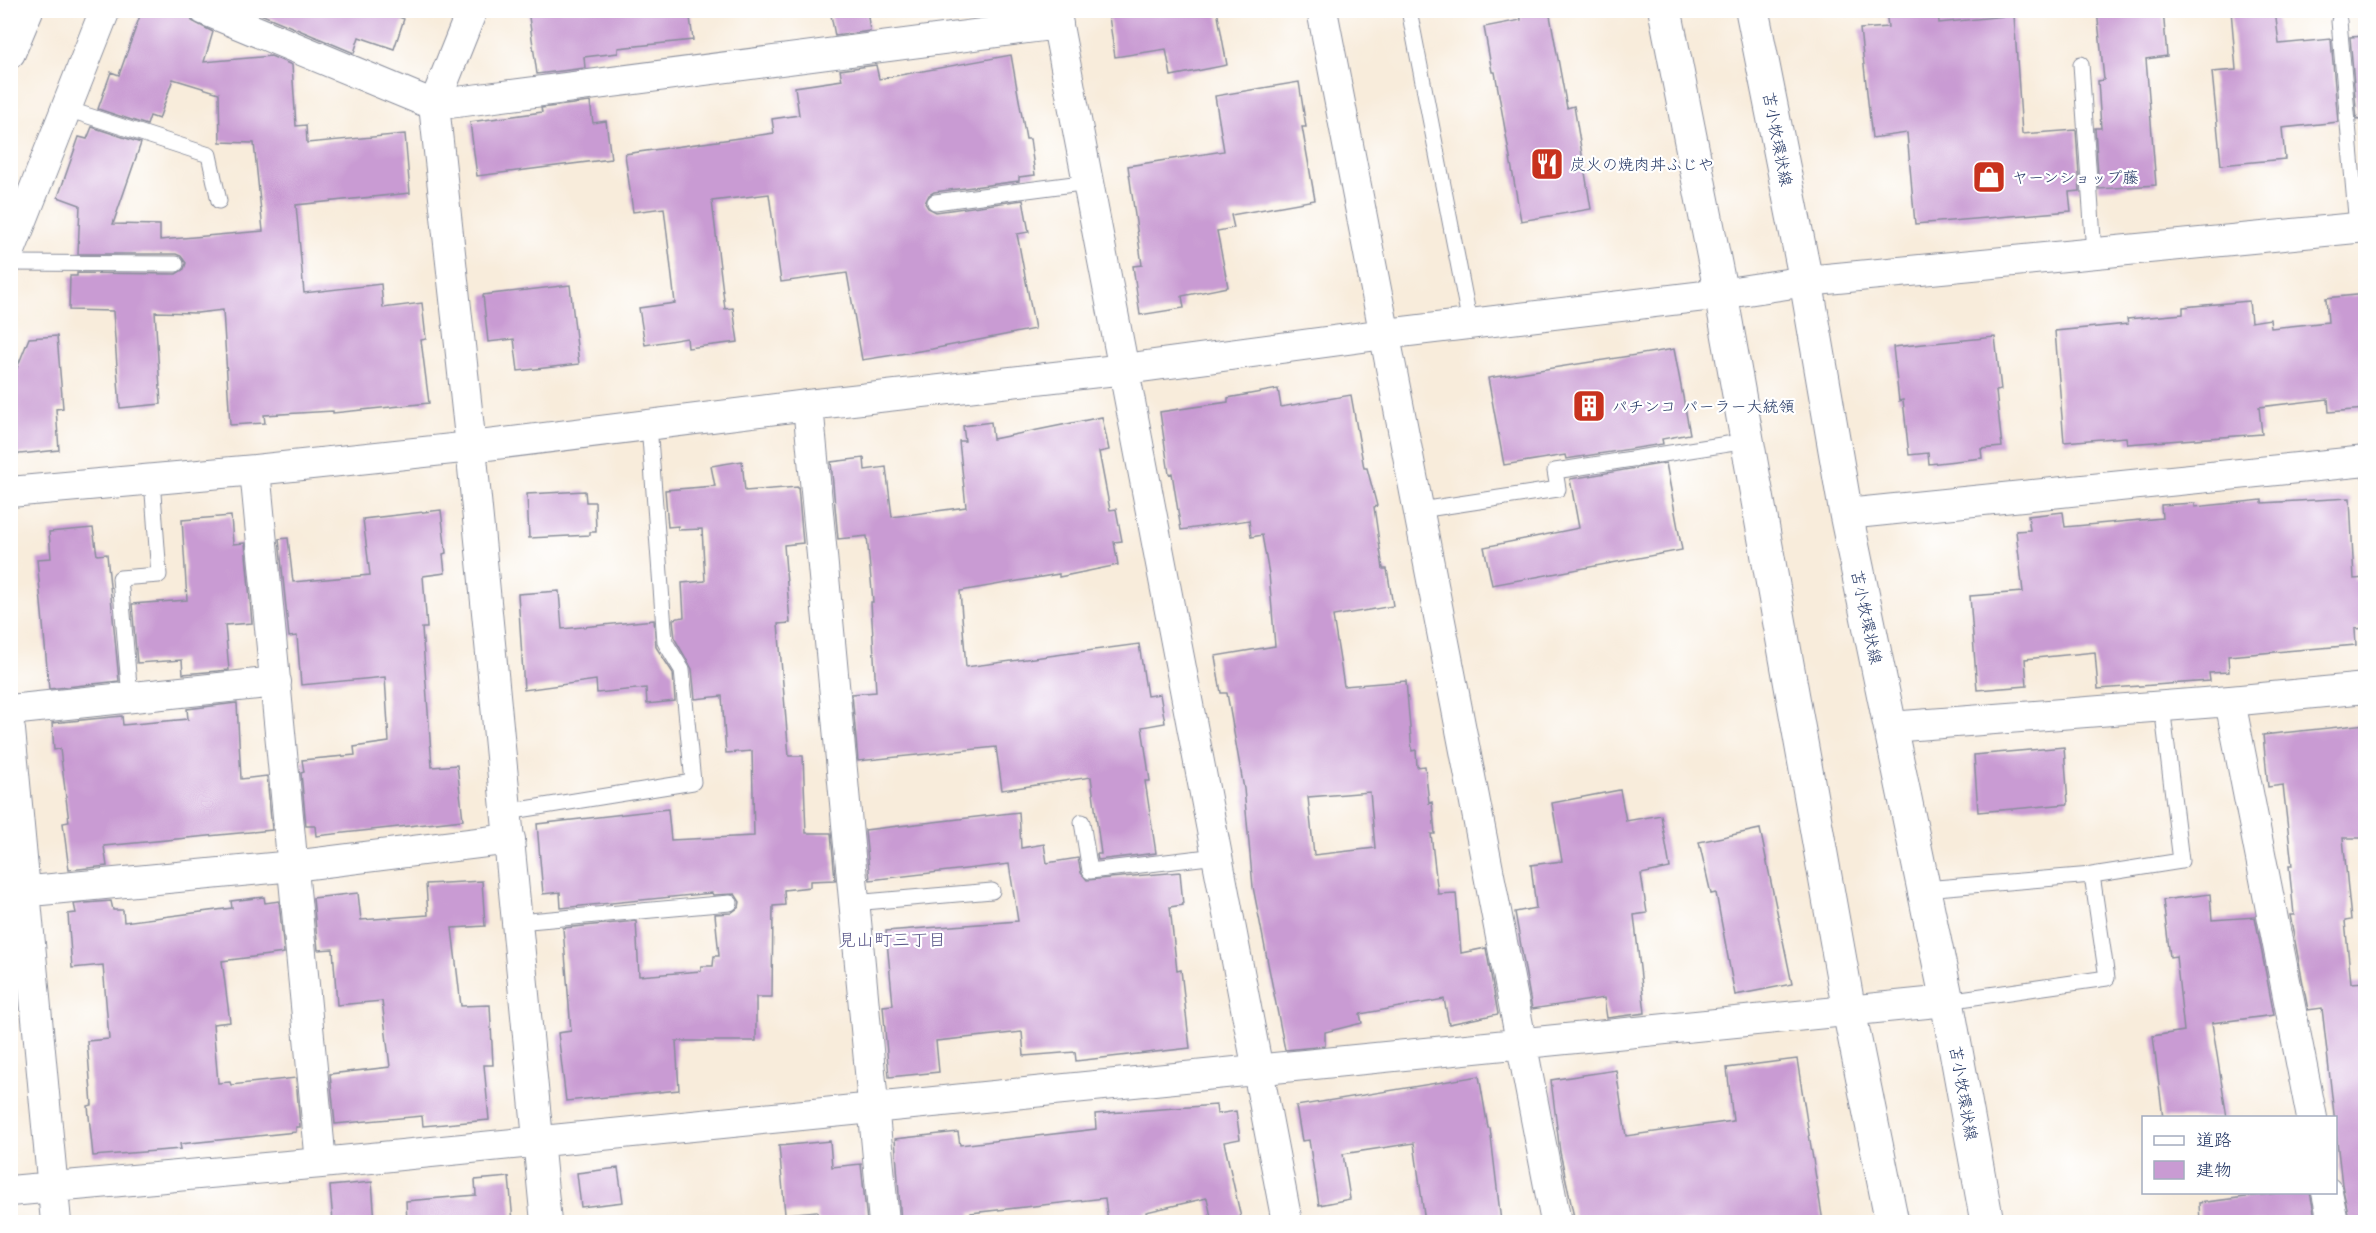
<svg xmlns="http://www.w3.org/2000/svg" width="2376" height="1233" font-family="Kalam,'Klee One',sans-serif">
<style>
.building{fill:#c99bd3;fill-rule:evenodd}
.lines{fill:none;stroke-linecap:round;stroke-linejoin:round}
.lane-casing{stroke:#8a8e9c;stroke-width:17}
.street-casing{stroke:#8a8e9c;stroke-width:32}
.secondary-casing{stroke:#8a8e9c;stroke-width:35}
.lane{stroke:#fff;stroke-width:15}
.street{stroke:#fff;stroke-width:30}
.secondary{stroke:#fff;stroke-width:33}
.labels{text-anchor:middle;stroke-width:4.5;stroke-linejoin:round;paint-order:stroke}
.street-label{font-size:16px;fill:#1b2f5e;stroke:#fff}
.poi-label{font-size:16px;fill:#1b2f5e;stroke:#fff;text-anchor:start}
.neighbourhood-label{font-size:18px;fill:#585587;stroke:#fff}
</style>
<rect width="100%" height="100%" fill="#fff"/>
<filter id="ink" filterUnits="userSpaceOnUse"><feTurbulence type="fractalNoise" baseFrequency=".0167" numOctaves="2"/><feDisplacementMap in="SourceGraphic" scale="12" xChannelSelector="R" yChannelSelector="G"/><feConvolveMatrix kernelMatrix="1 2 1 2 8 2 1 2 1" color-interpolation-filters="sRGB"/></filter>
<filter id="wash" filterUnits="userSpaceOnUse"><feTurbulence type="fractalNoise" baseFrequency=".008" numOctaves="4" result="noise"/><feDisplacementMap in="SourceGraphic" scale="24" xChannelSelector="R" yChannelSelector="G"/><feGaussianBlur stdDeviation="1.35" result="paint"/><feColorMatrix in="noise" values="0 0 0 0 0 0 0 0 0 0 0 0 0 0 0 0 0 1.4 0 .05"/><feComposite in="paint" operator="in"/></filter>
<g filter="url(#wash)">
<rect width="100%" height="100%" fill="#f8ecdb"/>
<g id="blocks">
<!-- building -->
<path class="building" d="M142,10H188L192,21L213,32L204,62L271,56L292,65L296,126L306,125L307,143L405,134L410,193L296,205L304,293L381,284L383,308L422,303L426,339L421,340L429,403L333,413V411L264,415L265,423L230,425L223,310L197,313L155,312L161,404L120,408L113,311L69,310L70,276H77V273L176,274L184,269L186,263L181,256L176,254H78L80,205L58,197L79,137L87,139L92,127L141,143L113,224L160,225V240L263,231L254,143L220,142L219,93L173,79L159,119L150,116L147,125L98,109L111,72L119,75Z
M251,10H382L404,19L394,49L359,37L354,53Z
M528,10H689L693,40L618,48V53L584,57L585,68L537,74Z
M830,10H867L870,31L835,36Z
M1108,10H1217L1227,65L1171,76L1166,49L1115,57Z
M1520,10H1549L1567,108L1574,106L1591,209L1521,221L1495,72H1492L1484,27L1521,20Z
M1886,10H1938L1939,23L2014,15L2022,134L2076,130L2080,191L2069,192L2071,211L1915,224L1907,133L1872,138L1860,29L1888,27Z
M2097,10H2163L2167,56L2146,59L2156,185L2099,189L2095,128H2101L2098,81L2104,80Z
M2231,10H2275L2279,44L2331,39L2338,122L2282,128L2285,159L2221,165L2212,72L2236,70Z
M2366,36V119L2357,120L2350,37Z
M1011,55L1026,139H1030L1035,175L1019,177V181L934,192L929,195L925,203L928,208L936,212L1023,200L1029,232L1017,234L1035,329L932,349L862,360L847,273L781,282L769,194L712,201L725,309L733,308L738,342L688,348L687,338L645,345L639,308L675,303L664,208L633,212L625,154L774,133L772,119L799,115L795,87L842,80L840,70L876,65L879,79Z
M1299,82L1306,127H1302L1315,200L1231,215L1234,228L1217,231L1228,287L1182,296L1184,308L1140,315L1133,266L1142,265L1128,166L1224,151L1215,96Z
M590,102L593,123L606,121L611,159L477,176L470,122L542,112L541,108Z
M570,285L579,364L518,371L514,339L488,342L483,295Z
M2366,294V409L2329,412L2328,399L2259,407L2262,434L2127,444L2126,437L2064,442L2055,331L2128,324L2127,319L2183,314V307L2249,301L2251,322L2270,319L2271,328L2328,322L2326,298Z
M57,336L63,408L56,409L59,450L10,455V402L14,396L11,383L29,338Z
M1995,337L2001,390L1996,391L2002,447L1981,449L1982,458L1929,464L1928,453L1909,455L1903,400L1899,401L1893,347Z
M1674,349L1690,434L1662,439L1663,444L1566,459L1565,455L1504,465L1488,378Z
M1278,389L1281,407L1351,395L1364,468H1367L1377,506L1374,507L1383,569H1387L1393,606L1333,616L1344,686L1406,681L1412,751L1416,750L1417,767L1425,766L1429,803L1432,802L1435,834H1431L1438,894L1456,893L1461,953L1486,948L1498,1014L1449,1024L1444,999L1360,1014L1362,1023L1325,1032V1046L1285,1050L1253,887L1244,789L1227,693H1221L1215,656L1275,646L1269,574L1262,535L1251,537L1249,520L1181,530L1172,473L1169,474L1160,412L1228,402V398ZM1370,792L1375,848L1314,855L1308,797Z
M1102,417L1109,450L1099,452L1110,510L1116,509L1122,541L1114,542L1118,565L1059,577V574L960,591L966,667L1139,644L1147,696L1160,694L1165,723L1142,727L1150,781H1145L1156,853L1098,860L1097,854H1101L1091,777L1002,790L996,747L858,761L852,694L876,692L871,602H873L867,536L838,539L831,462L864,458L865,470L886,467L892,517L966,507L959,441H965L963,426L991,422L993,439Z
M742,461L745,491L798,487L803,543L784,545L790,623L778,624L789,756H803L806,833H831L835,880L810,881V887L784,890L785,905L773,906L772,997H756V1041H676L679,1090L566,1101L558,1033L571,1031L563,928L636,921L639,976L701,971V966H713L714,956H719L715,914L731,913L739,907L740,902L735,894L713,895L712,893L561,908L560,892L543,894L537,824L668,809L671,840L754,836L752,751L726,753L722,696L695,699L692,669L675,639L673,619L684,617L682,583L705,581L702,529L678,530V526L668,527L665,490L715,486L711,466Z
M1666,463L1682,550L1492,585L1484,547L1579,528L1570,479Z
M585,491L586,502H595L596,532H590V535L529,538L527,494Z
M2350,498L2354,579L2366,578V628L2355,629L2356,645L2228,656L2229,672L2209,673L2210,681L2098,689L2095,652L2025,659L2027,686L1977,690L1970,596L2023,592L2016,531L2030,530L2028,516L2063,512L2065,527L2162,518L2161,505L2195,503V507L2262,500V503Z
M441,510L446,553L443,554L445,573L423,576L427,628H422L432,767L457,765L463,820L316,836L315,826H306L301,773L304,772L302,760L355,755L354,747L389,742L385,677L301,685L297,636L289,637L279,539L288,538L293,582L370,575L363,519Z
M231,516L233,544L245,543L252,623L225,625L229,670L183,674L182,660L137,663L132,604L187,600L182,520Z
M93,528L97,555L107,554L119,681L49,689L37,559L51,558L49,532Z
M559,591L562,629L654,620L656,647L673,673L675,701L647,704L646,688L597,693L596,680L524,690L518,594Z
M237,703L241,779L267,776L272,830L104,846L107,866L69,870L63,823L69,822L60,749L54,750L52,723L122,716L123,725L188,719L187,709Z
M2366,724V838H2343L2351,920L2345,921L2351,983L2366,982V1222H2350L2342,1185L2322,1008L2308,1010L2290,915H2294L2289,866H2292L2283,785L2268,787L2263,735Z
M2064,747L2068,804L1978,812L1974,755Z
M1620,790L1626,821L1661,815L1670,868L1641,874L1647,913L1634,915L1645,1013L1607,1018L1604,998L1532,1009L1515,912L1536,908L1531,865L1562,861L1552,803Z
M1019,812L1021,848L1044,844L1047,863L1078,858L1081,873L1087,880L1180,872L1183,905L1170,907L1177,971L1181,970L1190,1048L1076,1061L1075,1052L1024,1056L1022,1032L936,1041L939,1072L889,1077L883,1006L893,1005L886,931L1018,921L1009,864L870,880L865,830Z
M1760,829L1792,984L1735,995L1716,893L1711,894L1699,842Z
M482,881L485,926L452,928L461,1006L490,1005L493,1065H484L489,1120L423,1126L422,1116L335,1124L330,1074L390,1067L382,1001L337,1005L333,949L318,950L313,898L358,893L361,920L428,915L426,884Z
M2210,894L2212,920L2255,917L2274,1015L2212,1023L2227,1118H2163L2153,1036L2184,1031L2176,956L2170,957L2163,900Z
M264,897L265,903L279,901L284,953L222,961L230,1022L213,1024L218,1083L230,1082L231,1085L296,1078L300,1127H296V1132L180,1144L181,1149L93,1156L88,1106L92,1105L87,1041L109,1039L103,965L72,968L68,914L76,913L74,904L111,901L113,910H123L124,922L232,908L231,901Z
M1797,1059L1823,1222H1575L1560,1152L1551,1080L1616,1070L1626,1136L1733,1121L1727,1068Z
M1479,1076L1488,1128H1490L1501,1222H1425L1414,1143L1343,1154L1350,1199L1319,1205L1309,1140L1302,1141L1296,1106Z
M1216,1105L1217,1114L1236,1111L1240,1139L1224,1142L1242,1222H1212L1207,1198L1146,1212L1147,1222H1108L1105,1198L971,1213L972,1222H901L895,1139L958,1132L960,1145L1096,1129L1095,1114Z
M830,1141L832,1167L861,1164L867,1222H818L817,1211L785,1214L779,1146Z
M618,1168L623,1202L581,1207L577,1173Z
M509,1177L513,1222H407L406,1201L476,1195L475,1180Z
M372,1182L375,1222H333L330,1186Z
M2285,1192H2310L2316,1222H2200L2199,1203Z"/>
</g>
</g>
<g filter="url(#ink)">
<use href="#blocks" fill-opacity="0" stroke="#8a8e9c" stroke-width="1.5"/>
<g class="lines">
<!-- lane casing -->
<g class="lane-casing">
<path id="lane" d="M1409,10L1470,324
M2339,21L2357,227
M2081,64L2094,253
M67,109L209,155L219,201
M935,202L1089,182
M10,263L176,264
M1420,510L1558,489L1555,471L1747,441
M130,698L120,578L159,575L152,480
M507,812L693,782L682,670L665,642L649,424
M1082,822L1090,871L1217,856
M2092,875L2181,861L2162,706
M1924,889L2092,875L2107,978L1947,1001
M853,903L992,891
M518,922L730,903"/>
</g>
<!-- street casing -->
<g class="street-casing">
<path id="street" d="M205,10L434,105L1058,24
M472,10L434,105L471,447L546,1222
M1055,10L1287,1222
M1322,10L1556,1222
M10,53L28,10
M10,251L105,10
M808,405L884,1222
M255,470L321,1163
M10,492L255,470L471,447L808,405L1125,369L1385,334L1721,294L1806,281L2366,227
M1846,514L2366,461
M2230,701L2312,1118
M10,710L276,682
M1890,727L2230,701L2366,688
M10,730L56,1222
M10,893L293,866L510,839
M10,1191L321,1163L1947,1001
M2327,1192L2333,1222"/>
</g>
<!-- secondary casing -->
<g class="secondary-casing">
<path id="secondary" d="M1665,10L1721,294L1849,1011L1892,1222
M1752,10L1806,281L1846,514L1947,1001L1987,1222"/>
</g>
<!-- lane -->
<use href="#lane" class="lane"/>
<!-- street -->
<use href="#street" class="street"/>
<!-- secondary -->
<use href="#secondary" class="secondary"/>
</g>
</g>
<!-- icons -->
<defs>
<g id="restaurant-square" transform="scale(1.725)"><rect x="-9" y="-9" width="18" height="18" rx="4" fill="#c8321e" stroke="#fff"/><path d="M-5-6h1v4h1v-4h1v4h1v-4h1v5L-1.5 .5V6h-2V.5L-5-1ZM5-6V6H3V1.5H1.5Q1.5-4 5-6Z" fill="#fff"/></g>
<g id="shop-square" transform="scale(1.725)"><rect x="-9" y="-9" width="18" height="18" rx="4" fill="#c8321e" stroke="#fff"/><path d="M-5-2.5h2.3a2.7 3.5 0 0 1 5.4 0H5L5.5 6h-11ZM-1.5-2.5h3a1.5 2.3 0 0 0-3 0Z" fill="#fff"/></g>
<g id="building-square" transform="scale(1.725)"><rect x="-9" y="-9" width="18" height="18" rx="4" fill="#c8321e" stroke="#fff"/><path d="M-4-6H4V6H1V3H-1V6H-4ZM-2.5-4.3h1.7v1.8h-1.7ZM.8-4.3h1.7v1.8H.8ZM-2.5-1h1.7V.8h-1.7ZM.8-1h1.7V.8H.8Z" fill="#fff"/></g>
</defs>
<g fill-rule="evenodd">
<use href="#restaurant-square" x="1547" y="164"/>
<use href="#shop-square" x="1989" y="177"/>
<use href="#building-square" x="1589" y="406"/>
</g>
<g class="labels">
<!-- street labels -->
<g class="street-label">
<text transform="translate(1778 139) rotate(79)" y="6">苫小牧環状線</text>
<text transform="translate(1867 617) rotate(78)" y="6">苫小牧環状線</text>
<text transform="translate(1964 1093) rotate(80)" y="6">苫小牧環状線</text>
</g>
<!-- poi labels -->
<g class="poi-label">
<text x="1570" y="170">炭火の焼肉丼ふじや</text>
<text x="2012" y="183">ヤーンショップ藤</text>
<text x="1612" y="412">パチンコ パーラー大統領</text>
</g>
<!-- neighbourhood labels -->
<g class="neighbourhood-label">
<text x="892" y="946">見山町三丁目</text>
</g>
</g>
<!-- margin -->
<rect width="2376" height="1233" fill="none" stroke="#fff" stroke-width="36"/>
<!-- legend -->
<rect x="2142" y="1116" width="195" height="78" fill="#ffffff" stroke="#a4acbf" stroke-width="1.5"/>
<rect x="2154" y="1136" width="30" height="9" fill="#ffffff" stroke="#a4acbf" stroke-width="1.5"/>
<text x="2196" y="1146" font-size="18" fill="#1b2f5e">道路</text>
<rect x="2154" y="1161" width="30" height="18" fill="#c99bd3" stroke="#a4acbf" stroke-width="1.5"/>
<text x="2196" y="1176" font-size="18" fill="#1b2f5e">建物</text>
</svg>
